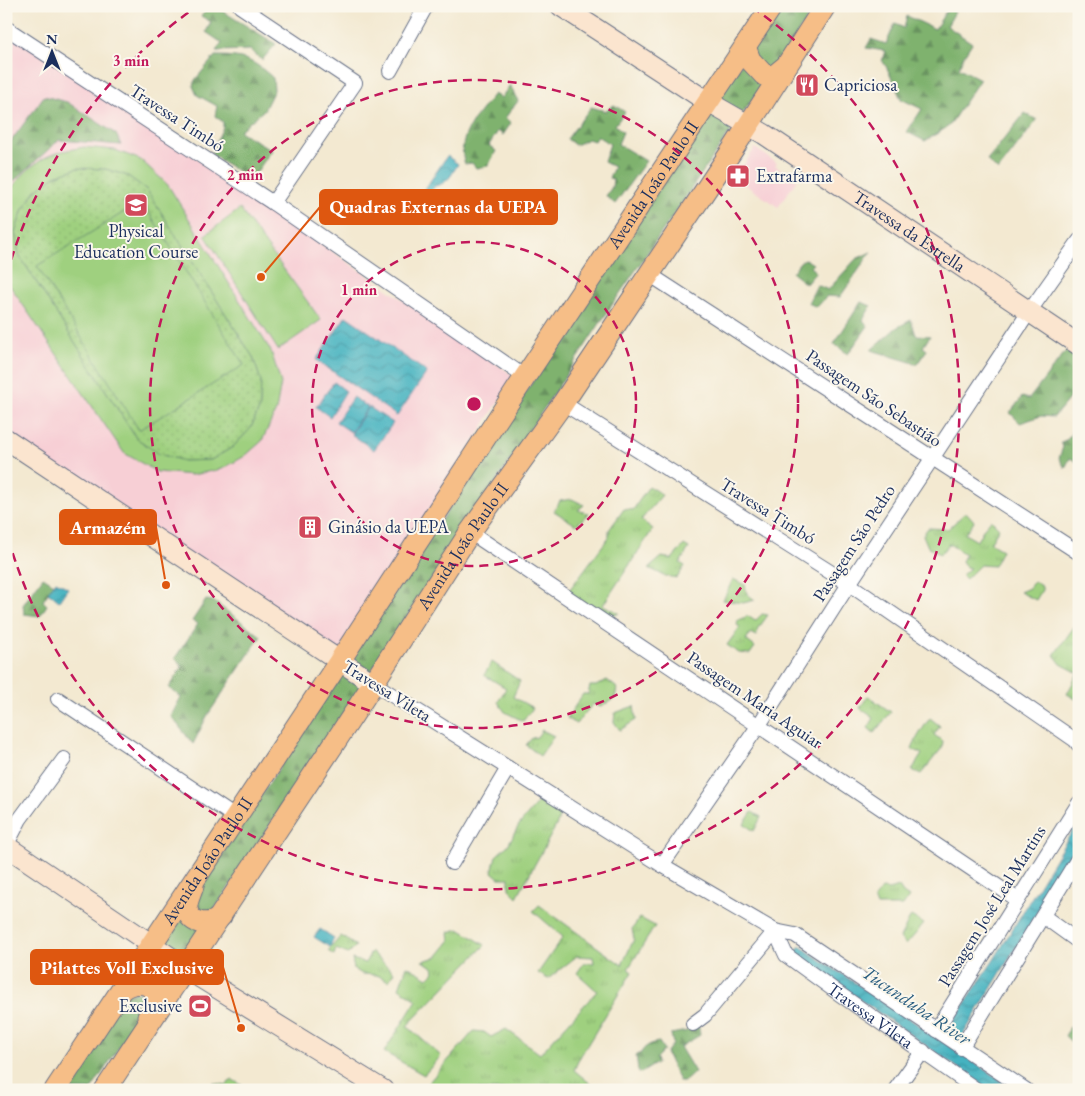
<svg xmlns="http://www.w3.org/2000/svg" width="1085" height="1096" font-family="'EB Garamond',serif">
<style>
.built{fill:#f7cfd5}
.grass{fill:url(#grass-tufts);stroke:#5d806e}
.forest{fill:url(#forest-firs);stroke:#4d7066}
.park{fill:url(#park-dots);stroke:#5d806e}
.pitch{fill:#9fd07f;stroke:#5d806e;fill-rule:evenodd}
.water{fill:url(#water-waves);stroke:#30708f}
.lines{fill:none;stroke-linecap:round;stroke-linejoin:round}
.street-casing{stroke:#677086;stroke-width:16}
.secondary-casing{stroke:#677086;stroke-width:22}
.primary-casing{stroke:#677086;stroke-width:23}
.street{stroke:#fff;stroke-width:14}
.secondary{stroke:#fbe5cf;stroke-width:20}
.primary{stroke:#f6be87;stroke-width:21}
.ring{fill:none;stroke:#c2185b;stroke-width:2.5;stroke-dasharray:9 6}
.labels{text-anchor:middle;stroke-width:4;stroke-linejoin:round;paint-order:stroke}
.poi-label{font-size:18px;fill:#1b2f5e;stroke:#fbf7ec;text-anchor:start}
.street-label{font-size:18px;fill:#1b2f5e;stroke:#fbf7ec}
.water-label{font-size:19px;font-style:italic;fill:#295d80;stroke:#fbf7ec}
.centre{fill:#c2185b;stroke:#fbf7ec;stroke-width:2.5}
.ring-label{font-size:15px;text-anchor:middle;font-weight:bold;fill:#c2185b;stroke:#fbf7ec;stroke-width:4;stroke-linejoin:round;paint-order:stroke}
.leader{fill:none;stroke:#de5710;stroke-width:2}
.callout-dot{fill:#de5710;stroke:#fbf7ec;stroke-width:2}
.callout{fill:#de5710;stroke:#de5710;stroke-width:2}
.callout-label{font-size:19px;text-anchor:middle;font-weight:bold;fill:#fff}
</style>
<defs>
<pattern id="grass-tufts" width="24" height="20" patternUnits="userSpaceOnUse" patternTransform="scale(1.25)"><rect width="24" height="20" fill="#9fd07f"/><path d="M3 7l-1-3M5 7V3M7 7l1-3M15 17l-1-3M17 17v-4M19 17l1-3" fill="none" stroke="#88b370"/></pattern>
<pattern id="forest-firs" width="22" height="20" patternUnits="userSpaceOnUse" patternTransform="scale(1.25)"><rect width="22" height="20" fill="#7fb26e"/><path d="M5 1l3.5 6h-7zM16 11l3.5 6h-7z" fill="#67915e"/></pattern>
<pattern id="park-dots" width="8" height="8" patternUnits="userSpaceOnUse" patternTransform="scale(1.25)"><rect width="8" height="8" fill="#9fd07f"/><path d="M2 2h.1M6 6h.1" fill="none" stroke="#88b370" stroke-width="1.8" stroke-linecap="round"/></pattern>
<pattern id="water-waves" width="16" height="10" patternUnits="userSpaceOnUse" patternTransform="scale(1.25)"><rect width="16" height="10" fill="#44b2c0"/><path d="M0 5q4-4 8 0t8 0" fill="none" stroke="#38919f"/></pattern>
</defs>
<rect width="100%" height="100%" fill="#fbf7ec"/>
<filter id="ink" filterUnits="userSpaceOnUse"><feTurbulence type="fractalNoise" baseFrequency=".02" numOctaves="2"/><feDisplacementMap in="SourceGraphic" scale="10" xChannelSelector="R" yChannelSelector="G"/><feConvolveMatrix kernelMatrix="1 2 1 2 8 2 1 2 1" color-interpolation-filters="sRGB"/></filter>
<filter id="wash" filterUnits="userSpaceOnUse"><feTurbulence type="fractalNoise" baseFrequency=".0096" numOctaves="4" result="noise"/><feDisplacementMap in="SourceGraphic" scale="20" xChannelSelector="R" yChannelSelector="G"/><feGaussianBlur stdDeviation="1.12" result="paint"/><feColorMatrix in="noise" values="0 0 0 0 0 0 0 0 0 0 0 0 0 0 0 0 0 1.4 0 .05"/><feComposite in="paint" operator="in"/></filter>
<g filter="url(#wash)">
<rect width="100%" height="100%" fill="#f3e9d1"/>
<!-- built -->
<path class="built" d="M6,28L514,376L339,662L6,439Z
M755,148L777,163L775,165L797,180L778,207L735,178Z"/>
<!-- grass -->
<path class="grass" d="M649,486L662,495L641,520L653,529L603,605L619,613L606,619L567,593L609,537V530L624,509L633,510Z
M572,499L584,505L578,510L589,514L576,525L554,511L560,501Z
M966,512L974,521L965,534L977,541L984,528L991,520L999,528L990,543L1002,550L994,566L980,565L966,579L962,575L970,568L966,567L962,561L965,554L949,544L940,554L928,547L923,535L928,528L948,529Z
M684,545L689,548L680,563L685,566L677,578L665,576L649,568L662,557L672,559Z
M733,579L745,585L747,594L755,600L743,603L723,600C727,593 729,587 733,579Z
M1034,581L1042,587V590L1036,600L1020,592L1029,588Z
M762,614L768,615L760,626L756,636L750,633L746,640L755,647L750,654L739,653L727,645L740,627L737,625L738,620L748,616L755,621Z
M1079,620V638L1076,644L1079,645V701L1067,694L1078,673L1061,664L1054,655Z
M492,662L520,681L513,697L533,708L523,721L505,712L498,702L506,688L484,675Z
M607,680L617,688L615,698L601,707L593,704L576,724L567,718L583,694H588L590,686H596Z
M868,696L891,712L874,733L868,728L874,718L860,708Z
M634,706L636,720L620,730L614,722L615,713Z
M930,718L940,726L934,735L943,741L942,748L921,774L912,770L922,754L912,749C914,741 925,725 930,718Z
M542,730L554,736L540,756L526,745L532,738L537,737Z
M544,795L562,807L557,824L517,897L509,889V878H499L492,872L496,856L508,845L519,825Z
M752,812L761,817L754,831L744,824Z
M899,887L903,893L909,897L903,906H877L874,898L882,889L888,890Z
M539,905L622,965L634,939L632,929L640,918L655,926L628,969L632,972L580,1057L574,1070L592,1085L588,1090H422L474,1031L484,1032L491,1037L506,1029L540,1054L597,991L577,973L584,963H594L593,957L577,956L548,979L538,973L563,937L533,911Z
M911,916L924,924L906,945L900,938Z
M459,929L485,945L407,1026L441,1056L424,1075L384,1052L417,1000L399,988L407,966L428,978L434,972L433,967L422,961L437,957L450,941L449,932Z
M341,936L356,946L348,954L336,949L334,955L328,951Z
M371,952L394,972L389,981L377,975L362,974L354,969L352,959L365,963Z
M233,1080L250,1090H219L214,1086V1083L227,1085L229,1082Z"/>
<!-- forest -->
<path class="forest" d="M211,6H214L276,44L262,60L250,50L216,51L222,43L206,32L211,22L201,16Z
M779,6H816L616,299L158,995L140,980Z
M948,8L955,12L947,26L972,43L963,57L959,68L980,79L949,126L925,141L907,132L922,109L901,99L887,68L882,60L885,51L866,48L871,39L886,44L895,24L904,28L907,16L935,29Z
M215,56C244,56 252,59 273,78L274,90L264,110L239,131L272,150L251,180L211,154L223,127V122L215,116L217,106L197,95L193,86L195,80Z
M510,85L518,101L505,118L511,123L503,135L498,131L489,145L496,151L488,166L476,168L472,163L465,164C455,137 478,115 494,94L501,98Z
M44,96L67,102L116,134L121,145L59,140L6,188V148Z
M614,105L625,112L615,125L623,132L618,144L646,161L615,204L606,196L612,187L613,179L609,178L614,167L604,162L610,144L597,136L594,141L588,139L575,145L567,139L591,107L605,111Z
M1025,113L1037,120L998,171L987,160Z
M871,252L840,297L827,296L817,307L808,303L817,285L828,290L856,259Z
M805,259L813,264L810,267L816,272L806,284L792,273L800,262Z
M861,302L871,306L863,320L868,326L848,354L834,344Z
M911,320L916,335L930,336L923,347L927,350L917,364L871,350L896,328Z
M1066,351L1079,359L1077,372L1072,395L1054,417L1041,416L1020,423L1010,413L1022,397L1029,399Z
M1076,425L1079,426V463L1070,458L1065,468L1059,458L1063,447L1061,442L1068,439Z
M43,577L54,584L43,601L47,605L40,616L24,614L23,605Z
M206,600L213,601L261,636L207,716L193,744L171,716L181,697L169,688L182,666L175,658L198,624L192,621Z
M123,991L153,995L91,1090H58Z
M698,1024L700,1035L680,1047L695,1072L685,1081H679L666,1053L673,1044L671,1034L687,1031Z
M1070,1027L1079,1033V1049L1065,1036Z
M659,1042L664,1050L656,1058L657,1063L641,1073L638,1071L636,1055L641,1053C644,1046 652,1043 659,1042Z"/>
<!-- park -->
<path class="park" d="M77,168L106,169L128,176L147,190L253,357L261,381L260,407L251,428L233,447L211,460L184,461L159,454L136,438L19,255L15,232L23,209L36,190L55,176Z"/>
<!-- pitch -->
<path class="pitch" d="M84,147L115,150L141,160L168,185L271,351L281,383L276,411L262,441L245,456L222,469L192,475L157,472L124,453L6,280V197C17,178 35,160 56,153C65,150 75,149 84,147ZM77,168L106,169L128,176L147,190L253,357L261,381L260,407L251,428L233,447L211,460L184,461L159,454L136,438L19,255L15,232L23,209L36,190L55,176Z
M142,201L244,365L139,430L37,266Z
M240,209L321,320L278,350L205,235Z"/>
<!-- water -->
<path class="water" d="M447,156L458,164C451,175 449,183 435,186L430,192L425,189Z
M346,316L427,372L397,416L316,360Z
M334,382L346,391L330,417L316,407Z
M353,397L368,407L351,432L336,422Z
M369,407L393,423L374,450L351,434Z
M56,581L68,588L59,601L48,592Z
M1079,820V848L1041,906L960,1040L946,1031L993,961Z
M320,929L334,938L330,947L314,937Z
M800,946L1016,1090H990L794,954Z"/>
</g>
<g filter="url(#ink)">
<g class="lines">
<!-- street casing -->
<g class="street-casing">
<g id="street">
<path d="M240,6L355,83L273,203"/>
<path d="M6,28L273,203L525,377"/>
<path d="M390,71L426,6"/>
<path d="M649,274C793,366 935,461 1079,553"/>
<path d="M563,403L849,584L1075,740L1079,745"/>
<path d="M470,532L1018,900"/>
<path d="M373,683L662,865L775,931L795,935L1026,1090"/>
<path d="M58,699L235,817"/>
<path d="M6,846L20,819L64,759"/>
<path d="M452,863L508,768"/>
<path d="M662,865L759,725L849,584L1029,312L1079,241"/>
<path d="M1043,916L1079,942"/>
<path id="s1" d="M775,931L786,955L841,995L977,1090"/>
<path d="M693,1024L705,1015L775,931"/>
<path d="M936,1030L1079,803"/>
<path d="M961,1048L1079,857"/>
<path d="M895,1090L923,1051"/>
</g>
</g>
<!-- secondary casing -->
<g class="secondary-casing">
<g id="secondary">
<path id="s2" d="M561,6L708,102L764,134L1079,345"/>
<path d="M6,439L373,683"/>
<path d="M6,846L201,978L383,1090"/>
</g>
</g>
<!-- primary casing -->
<g class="primary-casing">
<g id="primary">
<path d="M745,46L750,60L764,75L774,76L785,67"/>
<path d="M193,886C191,893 186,902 187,909C190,926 212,926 221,916"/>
<path d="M120,991C130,980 156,980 155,998C155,1004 150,1011 148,1017"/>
<path id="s3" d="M55,1090L339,662L525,377L772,6"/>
<path id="s4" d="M105,1090L353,715L470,532L563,403L733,149L825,6"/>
</g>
</g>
<!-- street -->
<use href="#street" class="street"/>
<!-- secondary -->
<use href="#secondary" class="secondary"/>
<!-- primary -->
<use href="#primary" class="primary"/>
</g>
</g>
<!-- distance rings -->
<g class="ring">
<circle cx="474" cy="404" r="162"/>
<circle cx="474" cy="404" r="324"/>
<path d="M7 274A485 485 0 0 1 196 7M752 7A485 485 0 1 1 7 534"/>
</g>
<!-- icons -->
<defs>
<g id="restaurant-square" transform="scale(1.25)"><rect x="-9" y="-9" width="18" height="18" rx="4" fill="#d1495b" stroke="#fbf7ec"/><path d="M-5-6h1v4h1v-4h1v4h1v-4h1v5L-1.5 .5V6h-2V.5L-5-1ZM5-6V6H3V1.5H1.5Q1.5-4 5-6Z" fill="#fff"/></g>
<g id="pharmacy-square" transform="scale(1.25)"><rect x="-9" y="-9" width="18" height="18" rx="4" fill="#d1495b" stroke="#fbf7ec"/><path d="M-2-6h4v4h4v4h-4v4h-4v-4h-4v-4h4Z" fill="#fff"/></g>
<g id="university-square" transform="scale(1.25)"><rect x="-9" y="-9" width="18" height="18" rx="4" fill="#d1495b" stroke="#fbf7ec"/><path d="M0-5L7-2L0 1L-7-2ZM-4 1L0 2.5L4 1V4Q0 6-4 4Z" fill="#fff"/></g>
<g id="building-square" transform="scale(1.25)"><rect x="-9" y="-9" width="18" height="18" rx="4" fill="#d1495b" stroke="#fbf7ec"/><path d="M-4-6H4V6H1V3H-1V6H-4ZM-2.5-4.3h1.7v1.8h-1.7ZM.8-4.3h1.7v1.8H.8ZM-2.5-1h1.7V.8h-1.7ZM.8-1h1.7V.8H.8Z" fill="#fff"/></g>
<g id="stadium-square" transform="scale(1.25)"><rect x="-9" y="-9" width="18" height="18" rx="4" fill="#d1495b" stroke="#fbf7ec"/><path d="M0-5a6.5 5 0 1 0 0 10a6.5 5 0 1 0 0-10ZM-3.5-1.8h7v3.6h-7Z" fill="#fff"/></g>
</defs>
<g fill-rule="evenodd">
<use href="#restaurant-square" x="807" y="85"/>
<use href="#pharmacy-square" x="738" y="176"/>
<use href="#university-square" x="136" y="205"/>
<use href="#building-square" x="310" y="527"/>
<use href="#stadium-square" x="200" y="1006"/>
</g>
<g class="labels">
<!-- poi labels -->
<g class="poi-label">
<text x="824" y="91">Capriciosa</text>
<text x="756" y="182">Extrafarma</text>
<text x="136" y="237" text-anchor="middle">Physical<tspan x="136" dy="21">Education Course</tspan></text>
<text x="328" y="533">Ginásio da UEPA</text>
<text x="182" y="1012" text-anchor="end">Exclusive</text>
</g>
<!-- street labels -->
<g class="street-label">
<text transform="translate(177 118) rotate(33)" y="6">Travessa Timbó</text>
<text dy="6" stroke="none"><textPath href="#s3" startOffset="1085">Avenida João Paulo II</textPath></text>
<text dy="6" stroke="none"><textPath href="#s2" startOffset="415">Travessa da Estrella</textPath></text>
<text transform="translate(874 398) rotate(34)" y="6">Passagem São Sebastião</text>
<text transform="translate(768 511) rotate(32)" y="6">Travessa Timbó</text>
<text transform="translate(854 543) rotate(-57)" y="6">Passagem São Pedro</text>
<text dy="6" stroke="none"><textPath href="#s4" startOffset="651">Avenida João Paulo II</textPath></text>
<text transform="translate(387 691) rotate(32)" y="6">Travessa Vileta</text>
<text transform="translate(755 700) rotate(34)" y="6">Passagem Maria Aguiar</text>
<text dy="6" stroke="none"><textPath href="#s3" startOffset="275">Avenida João Paulo II</textPath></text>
<text transform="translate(992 906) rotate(-58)" y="6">Passagem José Leal Martins</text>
<text dy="6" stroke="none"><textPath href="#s1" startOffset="130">Travessa Vileta</textPath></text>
</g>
<!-- water labels -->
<g class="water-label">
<text transform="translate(917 1005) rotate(34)" y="7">Tucunduba River</text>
</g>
</g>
<circle cx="474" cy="404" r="8" class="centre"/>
<g class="ring-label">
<text x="131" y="66">3 min</text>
<text x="245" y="180">2 min</text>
<text x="359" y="295">1 min</text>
</g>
<!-- callouts -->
<path class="leader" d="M261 277L320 207M166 585L156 527M241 1028L223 967"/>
<g class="callout-dot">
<circle cx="261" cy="277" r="5"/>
<circle cx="166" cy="585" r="5"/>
<circle cx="241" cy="1028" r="5"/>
</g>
<g class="callout">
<rect x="320" y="190" width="237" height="34" rx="5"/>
<rect x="60" y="510" width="96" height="34" rx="5"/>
<rect x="31" y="950" width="192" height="34" rx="5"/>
</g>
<g class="callout-label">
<text x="438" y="213">Quadras Externas da UEPA</text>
<text x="108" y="534">Armazém</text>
<text x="127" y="974">Pilattes Voll Exclusive</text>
</g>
<!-- margin -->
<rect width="1085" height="1096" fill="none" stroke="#fbf7ec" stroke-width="25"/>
<!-- north arrow -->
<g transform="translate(52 52)" stroke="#fbf7ec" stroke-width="4" paint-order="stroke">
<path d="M0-4L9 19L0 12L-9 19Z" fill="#1b2f5e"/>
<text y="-8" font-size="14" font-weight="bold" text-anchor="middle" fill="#1b2f5e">N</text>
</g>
</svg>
